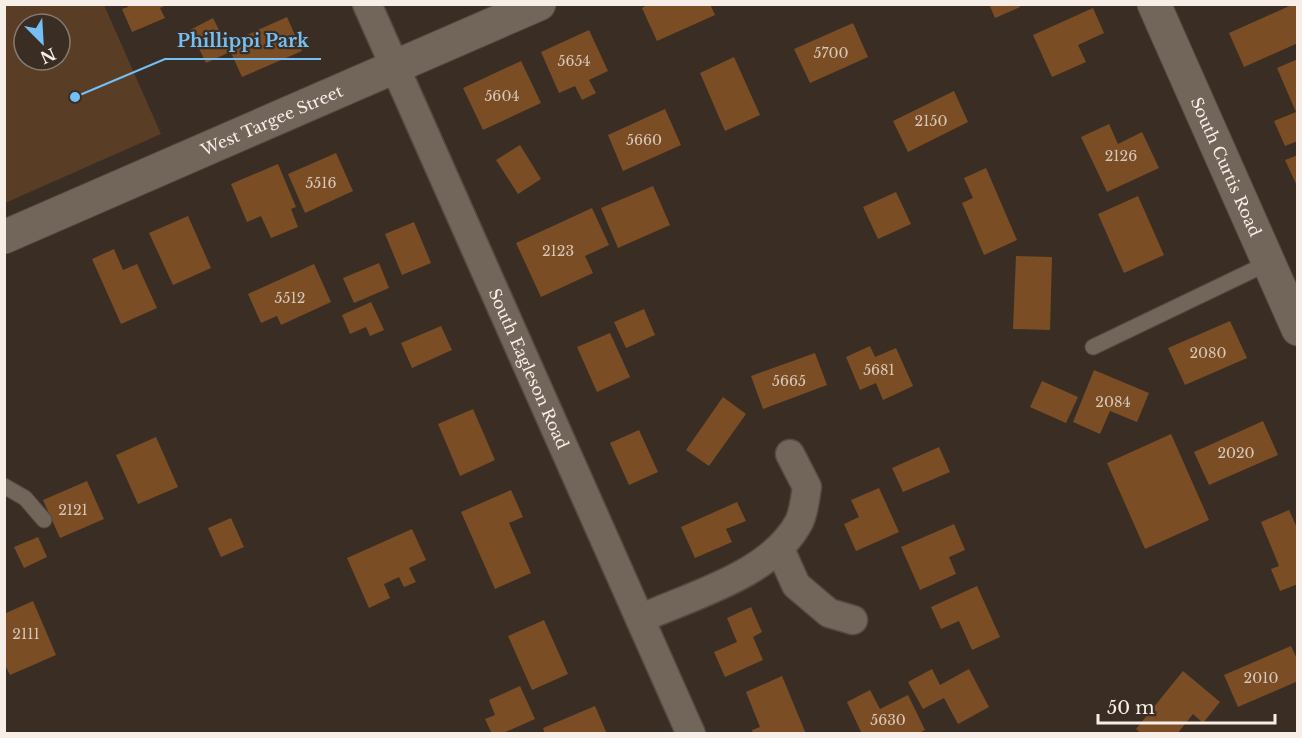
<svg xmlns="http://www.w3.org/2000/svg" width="1302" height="738" font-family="'Libre Baskerville',serif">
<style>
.green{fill:#593d25;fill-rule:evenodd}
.building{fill:#7a4d25}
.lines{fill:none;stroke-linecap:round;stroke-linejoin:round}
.service-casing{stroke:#544a42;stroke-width:17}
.minor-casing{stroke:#544a42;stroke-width:31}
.tertiary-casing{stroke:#544a42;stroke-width:35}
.service{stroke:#72655a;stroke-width:15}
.minor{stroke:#72655a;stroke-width:28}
.tertiary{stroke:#72655a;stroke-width:33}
.labels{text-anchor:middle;stroke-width:4.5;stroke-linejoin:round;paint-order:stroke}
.number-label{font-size:14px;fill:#d8c6b7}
.street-label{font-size:16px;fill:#f7eee8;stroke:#3a2e24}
.leader{fill:none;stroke:#74c0f6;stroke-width:2}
.callout-dot{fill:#74c0f6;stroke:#3a2e24;stroke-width:2}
.callout-label{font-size:18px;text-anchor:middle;font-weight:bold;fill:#74c0f6;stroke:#3a2e24;stroke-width:4.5;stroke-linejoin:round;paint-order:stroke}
</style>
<rect width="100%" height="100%" fill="#3a2e24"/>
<!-- green -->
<path class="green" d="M5,4L104,5L161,134L5,203ZM24,24H60V60H24Z"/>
<!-- building -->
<path class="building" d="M127,4H168L160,8L165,18L132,32L122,9L128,7Z
M649,4H710L715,15L657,41L642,8Z
M989,4H1019L1020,7L995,18Z
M1294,4H1298V43L1244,67L1229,33Z
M1093,8L1104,33L1078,45L1086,62L1052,77L1033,35Z
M287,17L302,51L242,77L227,44Z
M213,18L230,52L206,63L190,30Z
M853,23L868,57L810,83L794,49Z
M589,30L608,71L589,80L596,93L582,100L575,86L559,93L541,52Z
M734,57L760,115L725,131L700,73Z
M1298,59V141L1285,146L1274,121L1296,112L1277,68Z
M521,61L541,103L483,130L463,88Z
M954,91L968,122L908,152L893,121Z
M665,109L681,145L623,171L608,135Z
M1109,124L1118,144L1142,132L1159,168L1107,192L1081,137Z
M520,145L541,179L518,194L496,160Z
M336,153L353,191L305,213L288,174Z
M1298,155V188L1285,160Z
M278,164L296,207L291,209L298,227L271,238L261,216L247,222L231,184Z
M986,168L1017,240L984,255L962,203L973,198L964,178Z
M653,186L670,225L618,248L601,208Z
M896,192L911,224L878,239L863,207Z
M1138,196L1164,255L1124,273L1098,214Z
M592,208L609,245L585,256L593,273L541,297L516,243Z
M188,216L211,268L173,285L149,233Z
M414,222L431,263L402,275L385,234Z
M114,249L123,270L137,264L157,308L121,324L92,259Z
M1016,256L1052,257L1050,330L1013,329Z
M379,263L389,288L354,303L343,278Z
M314,264L331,302L281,325L277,316L261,323L248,294Z
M371,302L384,330L370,336L366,327L350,334L342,315Z
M644,309L655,335L626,348L614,322Z
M1230,321L1247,358L1185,385L1168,348Z
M441,326L452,350L412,368L401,343Z
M610,333L630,377L597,392L577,347Z
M870,346L875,357L896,348L913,386L883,400L876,383L860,390L846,357Z
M815,353L827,385L763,409L751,376Z
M1094,370L1149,393L1137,422L1110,411L1100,434L1073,422Z
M1042,381L1078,397L1066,423L1030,407Z
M723,397L746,414L709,466L686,450Z
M473,409L495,460L460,476L438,424Z
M1263,421L1278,455L1209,485L1194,452Z
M639,430L658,472L629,485L610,443Z
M1171,434L1209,520L1145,549L1107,463Z
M156,437L178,487L138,504L116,455Z
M939,447L950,472L903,492L892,468Z
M87,481L104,519L60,538L43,500Z
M879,488L899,532L856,551L844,524L859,517L851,500Z
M511,490L523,517L509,523L531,573L495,589L461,512Z
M737,502L746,521L726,529L732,542L695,558L681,527Z
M1289,510L1298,530V584L1280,591L1271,569L1279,566L1261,522Z
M231,518L244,547L221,557L208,528Z
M954,524L965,550L949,557L956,574L920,590L901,547Z
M412,529L426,560L409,568L416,582L404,587L399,577L384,584L390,598L369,608L347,558Z
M38,537L47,557L24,568L14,547Z
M977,586L1000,637L972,650L959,621L941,629L931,607Z
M33,601L56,655L10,675L4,663V614Z
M751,607L762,632L753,637L763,660L725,677L714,652L737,642L727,618Z
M544,620L568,674L532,690L508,636Z
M1291,646L1298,661V681L1238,707L1224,675Z
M932,669L940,685L969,669L989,707L958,724L944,698L923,709L908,682Z
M1183,671L1220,702L1203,723L1193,714L1177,734H1142L1136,729Z
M782,676L806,734H753L752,730L760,727L746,692Z
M520,686L535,719L501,734H492L485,719L495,715L489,700Z
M870,690L880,709L908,695L925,730L917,734H862L847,702Z
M595,706L607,734H545L543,728Z"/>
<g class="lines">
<!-- service casing -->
<g class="service-casing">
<path id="service" d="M1093,347L1268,263
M4,486L25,498L44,520"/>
</g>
<!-- minor casing -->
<g class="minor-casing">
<g id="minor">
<path id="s1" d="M367,4L691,734"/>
<path d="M780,549L796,585L829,613L853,620"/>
<path d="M640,619C692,595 771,575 799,522C804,512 805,498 807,487L790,454"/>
</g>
</g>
<!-- tertiary casing -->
<g class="tertiary-casing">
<g id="tertiary">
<path id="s2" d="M1154,4L1298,329"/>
<path id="s3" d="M4,237L539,4"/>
</g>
</g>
<!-- service -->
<use href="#service" class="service"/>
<!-- minor -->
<use href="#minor" class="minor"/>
<!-- tertiary -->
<use href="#tertiary" class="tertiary"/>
</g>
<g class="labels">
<!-- number labels -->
<g class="number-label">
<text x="831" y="58">5700</text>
<text x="574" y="66">5654</text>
<text x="502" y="101">5604</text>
<text x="931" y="126">2150</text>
<text x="644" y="145">5660</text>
<text x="1121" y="161">2126</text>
<text x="321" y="188">5516</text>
<text x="558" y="256">2123</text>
<text x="290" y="303">5512</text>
<text x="1208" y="358">2080</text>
<text x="879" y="375">5681</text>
<text x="789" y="386">5665</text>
<text x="1113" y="407">2084</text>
<text x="1236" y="458">2020</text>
<text x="73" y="515">2121</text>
<text x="26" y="639">2111</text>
<text x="1261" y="683">2010</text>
<text x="888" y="725">5630</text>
</g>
<!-- street labels -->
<g class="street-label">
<text dy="6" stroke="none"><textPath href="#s3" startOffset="292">West Targee Street</textPath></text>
<text dy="6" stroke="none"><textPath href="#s2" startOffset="178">South Curtis Road</textPath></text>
<text dy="6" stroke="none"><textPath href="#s1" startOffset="399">South Eagleson Road</textPath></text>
</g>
</g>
<!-- callouts -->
<path class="leader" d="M75 97L165 59H321"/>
<circle class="callout-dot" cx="75" cy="97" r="6"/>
<g class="callout-label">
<text x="243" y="47">Phillippi Park</text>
</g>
<!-- border -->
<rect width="1302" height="738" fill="none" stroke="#f7eee8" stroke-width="12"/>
<!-- north arrow -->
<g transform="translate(42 42) rotate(156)"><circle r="28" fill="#3a2e24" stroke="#867b72" stroke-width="1.5"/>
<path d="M0-4.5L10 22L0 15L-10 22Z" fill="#74c0f6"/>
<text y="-9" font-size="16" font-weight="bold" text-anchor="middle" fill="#f7eee8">N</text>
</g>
<!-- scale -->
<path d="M1098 714v9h177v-9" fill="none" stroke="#f7eee8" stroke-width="3"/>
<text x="1107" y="714" font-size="18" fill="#f7eee8" stroke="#3a2e24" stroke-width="4.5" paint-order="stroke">50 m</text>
</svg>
